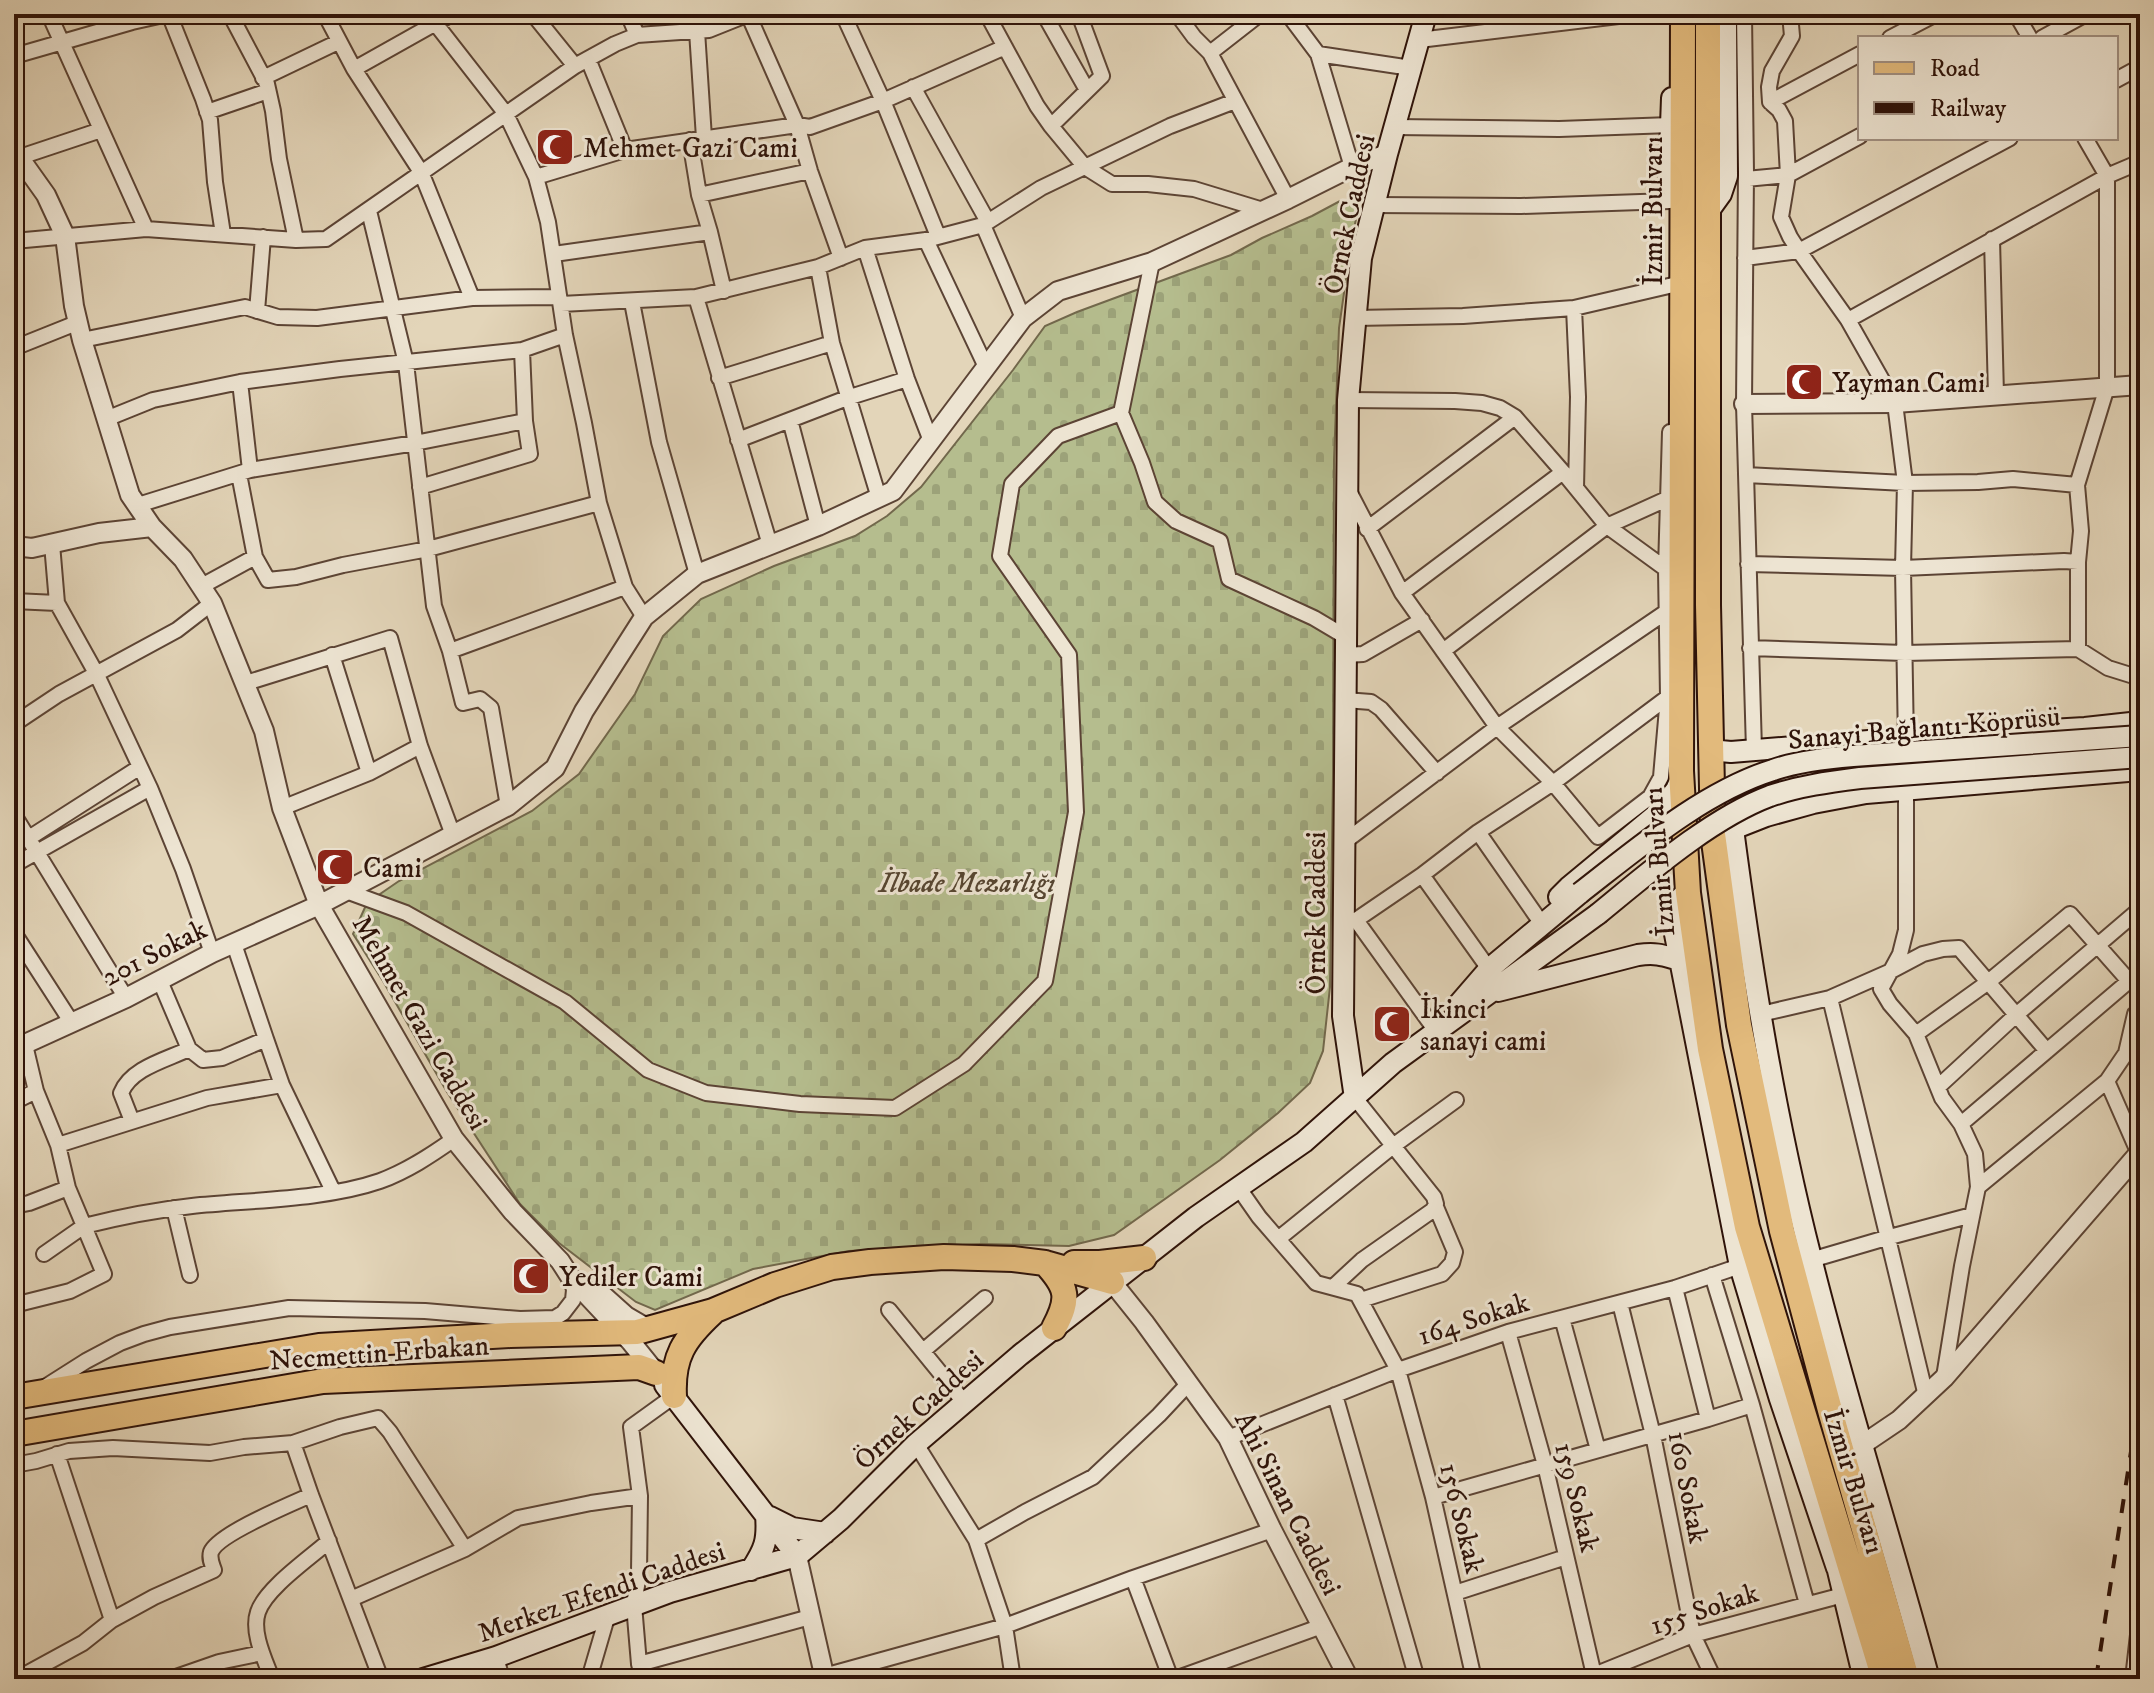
<svg xmlns="http://www.w3.org/2000/svg" width="2154" height="1693" font-family="'IM FELL DW Pica',serif">
<style>
.cemetery{fill:url(#cemetery-stones);stroke:#72684c;stroke-width:2}
.lines{fill:none;stroke-linecap:round;stroke-linejoin:round}
.minor-casing{stroke:#5c4435;stroke-width:18}
.tertiary-casing{stroke:#5c4435;stroke-width:22}
.secondary-casing{stroke:#2f1309;stroke-width:24}
.primary-casing{stroke:#2f1309;stroke-width:28}
.minor{stroke:#ede4d2;stroke-width:14}
.tertiary{stroke:#ede4d2;stroke-width:18}
.secondary{stroke:#ede4d2;stroke-width:20}
.primary{stroke:#e2ba7c;stroke-width:24}
.rail{stroke:#2f1309;stroke-width:4;stroke-dasharray:14 14;stroke-linecap:butt}
.secondary-bridge-casing{stroke:#2f1309;stroke-width:24;stroke-linecap:butt}
.secondary-bridge{stroke:#ede4d2;stroke-width:20}
.labels{text-anchor:middle;stroke-width:6;stroke-linejoin:round;paint-order:stroke}
.poi-label{font-size:28px;fill:#2f1309;stroke:#ede4d2;text-anchor:start}
.street-label{font-size:28px;fill:#2f1309;stroke:#ede4d2}
.park-label{font-size:28px;font-style:italic;fill:#574631;stroke:#ede4d2}
</style>
<defs>
<pattern id="cemetery-stones" width="16" height="16" patternUnits="userSpaceOnUse" patternTransform="scale(2)"><rect width="16" height="16" fill="#b5bd8e"/><path d="M2 7V4a2 2 0 0 1 4 0v3zM10 15v-3a2 2 0 0 1 4 0v3z" fill="#9ca279"/></pattern>
</defs>
<rect width="100%" height="100%" fill="#e3d5b9"/>
<filter id="stains"><feTurbulence type="fractalNoise" baseFrequency=".0025" numOctaves="4"/><feColorMatrix values="0 0 0 0 .2 0 0 0 0 .09 0 0 0 0 .02 0 0 0 .5 -.17"/></filter>
<radialGradient id="worn" r=".72"><stop offset=".6" stop-color="#630" stop-opacity="0"/><stop offset="1" stop-color="#630" stop-opacity=".3"/></radialGradient>
<!-- cemetery -->
<path class="cemetery" d="M1342,200L1358,209L1351,244L1339,328L1334,460L1333,776L1330,987L1323,1051L1310,1083L1278,1113L1220,1160L1114,1235L1069,1246L981,1244L849,1251L753,1269L655,1310L636,1302L559,1243L520,1204L447,1092L383,981L353,934L367,903L399,881L532,811L579,774L635,694L663,636L701,599L774,566L855,536L887,516L921,487L1013,370L1045,326L1077,312L1231,255L1262,238L1312,216Z"/>
<g class="lines">
<!-- minor casing -->
<g class="minor-casing">
<path id="minor" d="M49,14L146,229
M169,14L203,99L210,120L215,182L223,234
M230,14L267,84L273,111L279,159L296,240
M325,14L354,69L421,172L472,298
M428,14L506,114L536,177L548,222L565,335L584,423L599,503L625,587L644,617
M533,14L575,66
M628,14L637,35
M748,14L797,125L810,171L841,258
M843,14L883,101L938,236
M987,14L1037,106L1051,126L1085,167L1112,184H1148L1194,189L1263,210
M1044,14L1087,90
M1177,14L1194,37L1210,53L1288,199
M1288,14L1318,54L1352,167
M1744,14L1746,173L1744,404L1754,750
M1790,14L1792,36L1772,71L1769,87L1770,102L1779,110L1785,121L1788,175L1781,217L1790,237L1799,251L1848,320L1895,403L1905,483L1903,568L1906,744
M2016,14L2030,38
M1744,15L1775,14
M697,31L704,138
M1890,38L1936,14
M2042,38L2086,14
M1419,40L1635,14
M1210,53L1260,14
M1318,54L1411,68
M14,56L132,22L168,14
M588,59L625,150
M354,69L452,14
M263,78L338,42
M2116,80L2140,67
M913,87L988,222
M1770,102L1860,54
M207,112L268,91
M1051,126L1102,76L1079,14
M1394,127L1559,129L1671,125
M690,140L699,195L710,232L724,291
M20,157L101,130
M536,177L625,150L797,125L810,127L883,101L1005,47
M1746,179L1788,175L1860,136
M699,195L810,171
M1374,205L1521,206L1670,201
M369,211L406,363L434,606L450,651L463,703L480,699L491,708L508,806
M983,225L1023,318
M1992,239L1996,395
M926,240L986,367
M14,241L146,229L296,240L326,239L575,66L615,44L637,35L709,30L749,14
M865,248L907,379L931,441
M554,254L710,232
M1745,258L1799,251L2010,138
M818,267L832,343L879,498
M696,297L770,545
M632,302L659,442L697,574
M561,304L696,297L818,267L865,248L926,240L983,225L1041,188L1170,126L1235,101
M1574,308L1578,397L1576,488
M257,311L263,237
M1355,318L1463,316L1574,308L1673,285
M1848,320L2107,176L2140,162
M82,340L245,307L278,317L317,318L472,298L558,297
M14,348L79,322
M719,378L832,343
M240,382L250,470
M1348,400L1455,401L1482,403L1500,408L1515,417L1563,472L1607,526L1666,569
M1121,413L1142,463L1155,502L1176,521L1220,541L1229,579L1314,618L1346,637
M106,419L153,400L240,382L340,369L522,350L565,335
M790,420L818,526
M738,440L847,398L907,379
M239,474L255,557
M1746,475L1905,483L1978,482L2013,479L2077,485
M420,487L530,454L525,421
M1350,493L1402,593L1497,727L1553,783L1598,837L1650,797L1661,777L1668,697L1666,569L1670,432
M138,505L250,470L415,443L525,421L522,350
M1367,529L1515,417
M52,544L57,603L96,673L150,788L183,869L212,953
M1748,564L1903,568L2064,561L2078,562L2081,531L2077,485L2107,387V176L2085,138
M200,587L255,557L268,580L296,577L343,565L428,549L599,503
M1402,593L1563,472
M14,601L57,603
M1750,648L1905,653L2078,649L2108,668L2140,678
M2078,649V562
M450,651L625,587
M1443,651L1607,526L1669,498
M332,655L369,773
M1346,655L1363,654L1422,620
M246,683L390,638L420,746L453,835
M1345,700L1371,702L1381,709L1437,773
M14,724L59,694L177,630L212,603
M1906,781V930L1900,954L1881,989L1890,1004L1916,1034L1942,1098L1961,1124L1975,1154L1978,1187L1962,1266L1944,1377
M282,808L369,773L420,746
M14,815L126,998
M1478,832L1542,924
M29,838L140,767
M1343,843L1497,727L1666,612
M14,865L150,788
M1422,875L1489,969
M346,891L406,913L565,1002L648,1070L706,1093L800,1104L895,1108L964,1064L1045,981L1076,812L1069,655L1000,556L1012,484L1058,436L1121,413L1152,262
M1344,920H1356L1422,875L1478,832L1553,783L1668,697
M1356,920L1436,1031
M14,933L72,1023
M234,944L266,1039
M160,981L189,1049L203,1060L222,1058L266,1039L282,1085
M1830,998L1926,1396
M1761,1014L1830,998L1889,972L1923,954L1943,949L1959,948L2047,1051
M1916,1034L1987,983L2070,914L2129,981L1961,1124
M25,1045L36,1091L58,1145L68,1188L84,1226C120,1217 155,1210 192,1206C250,1200 325,1200 380,1181C407,1171 430,1156 454,1139
M2107,1081L2126,1053L2135,1014
M1938,1087L2016,1015L2140,909
M14,1102L36,1091
M132,1121L121,1093C131,1068 166,1060 189,1049
M58,1145L207,1098L282,1085L333,1191
M1238,1187L1259,1217L1316,1283L1357,1294L1398,1370L1433,1497L1474,1679
M1978,1187L2107,1081L2139,1154
M14,1206L29,1203L68,1188
M174,1208L190,1275
M1278,1239L1393,1146L1456,1100
M1811,1260L1886,1238L1972,1215
M1712,1275L1752,1405L1807,1604
M1333,1287L1362,1260L1433,1210L1436,1204L1434,1197L1355,1098
M1675,1288L1708,1419
M1361,1300L1442,1274L1452,1263L1455,1252L1436,1207
M1620,1303L1653,1435L1693,1635L1714,1679
M14,1305L70,1291L104,1274L84,1226L44,1254
M889,1310L964,1402
M1562,1318L1598,1450
M1508,1332L1545,1465L1594,1675
M923,1351L985,1298
M45,1387L86,1361L120,1343L144,1334L170,1327L289,1308L425,1311L520,1319L555,1318L563,1313L573,1300L574,1290L571,1279
M1335,1395L1417,1679
M1228,1438L1398,1370L1508,1332L1675,1288L1740,1266
M293,1443L311,1495L381,1679
M916,1444L976,1540L1005,1626L1013,1679
M57,1454L112,1620
M14,1465L36,1461L69,1451L113,1448L210,1453L244,1447L293,1443L340,1427L378,1418L390,1432L465,1549
M1433,1497L1708,1419L1752,1405
M976,1540L1025,1512L1093,1477L1159,1415L1189,1383
M1133,1578L1171,1679
M1455,1593L1566,1557
M351,1599L465,1549L518,1518L591,1503L640,1496
M496,1657L502,1679
M639,1664L634,1605L639,1573L640,1496L631,1427L674,1396
M824,1676L1005,1626L1133,1578L1272,1530
M17,1679L83,1643L112,1620L154,1597L214,1570C212,1564 209,1559 211,1552C218,1534 291,1504 311,1495
M170,1679L219,1662L262,1653
M272,1679C265,1660 251,1632 258,1612C266,1588 310,1558 329,1541
M589,1679L608,1614
M643,1679L639,1664L810,1617
M1175,1679L1322,1626
M1584,1679L1693,1635L1843,1595
M2133,1679L2140,1617"/>
</g>
<!-- tertiary casing -->
<g class="tertiary-casing">
<path id="tertiary" d="M14,150L46,195L65,236L74,306L82,340L130,495L152,527L183,559L212,603L264,731L282,808L319,905L454,1139L513,1212L560,1261L571,1278L631,1342L656,1373
M1744,404L1895,403L2140,385
M14,546L32,548L99,533L152,527
M14,1049L126,998L212,953L319,905L508,806L555,768L584,711L644,617L697,574L818,526L893,491L1023,318L1058,291L1152,262L1288,199L1352,167L1387,154
M1112,1282L1144,1322L1228,1438L1272,1530L1349,1679
M597,1290L626,1316L650,1330
M1862,1445L1899,1420L1944,1378L2140,1152
M797,1556L825,1679"/>
</g>
<!-- secondary casing -->
<g class="secondary-casing">
<path id="secondary" d="M1672,98L1669,180L1682,206
M1708,212L1721,194L1727,176L1726,14
M1711,745L1720,751L1731,752L1906,738L2085,728L2140,722
M1733,829C1752,973 1775,1117 1811,1258C1846,1400 1891,1538 1929,1679
M1723,837L1733,829L1766,816L1813,803L1866,793L2140,770
M1688,891L1673,905L1674,929L1740,1266L1780,1399L1837,1568
M1559,897L1569,887L1656,815L1676,790L1681,779
M1498,991L1638,955C1661,952 1666,957 1687,962
M1457,1006L1489,969L1580,893
M1355,1098L1343,1016L1348,400L1361,258L1387,154L1426,14
M665,1385L797,1556
M770,1517L792,1528L825,1533
M1834,1554L1864,1679
M751,1570C765,1549 768,1540 766,1515
M423,1679L496,1657L670,1592L797,1556L841,1519L916,1444L1020,1355L1196,1217L1304,1142L1393,1063L1598,914"/>
</g>
<!-- primary casing -->
<g class="primary-casing">
<path id="primary" d="M1683,14L1681,771L1688,893L1710,1049L1747,1227L1884,1679
M1708,14V605L1713,834L1739,1025L1782,1231L1831,1414L1907,1679
M1045,1263C1068,1288 1070,1298 1054,1328
M1074,1263H1100L1144,1258
M674,1396C672,1357 684,1339 712,1313
M14,1397L319,1346L510,1335L637,1332L713,1311L775,1285L832,1267L870,1262L944,1257L1013,1259L1045,1263L1112,1282
M14,1434L323,1381L639,1367L656,1373"/>
</g>
<!-- minor -->
<use href="#minor" class="minor"/>
<!-- tertiary -->
<use href="#tertiary" class="tertiary"/>
<!-- secondary -->
<use href="#secondary" class="secondary"/>
<!-- primary -->
<use href="#primary" class="primary"/>
<!-- rail -->
<path class="rail" d="M2096,1679L2140,1393"/>
<!-- secondary-bridge casing -->
<g class="secondary-bridge-casing">
<path id="secondary-bridge" d="M1580,893C1638,848 1703,792 1773,770C1799,761 1826,758 1853,756L2140,736
M1598,914C1647,874 1711,818 1770,796C1799,786 1829,782 1860,778L2140,757"/>
</g>
<!-- secondary-bridge -->
<use href="#secondary-bridge" class="secondary-bridge"/>
</g>
<!-- icons -->
<defs>
<g id="mosque-square" transform="scale(2)"><rect x="-9" y="-9" width="18" height="18" rx="4" fill="#8f2418" stroke="#ede4d2"/><path d="M3.5-4.9A6 6 0 1 0 3.5 4.9A5 5 0 1 1 3.5-4.9Z" fill="#fff"/></g>
</defs>
<g fill-rule="evenodd">
<use href="#mosque-square" x="555" y="147"/>
<use href="#mosque-square" x="1804" y="382"/>
<use href="#mosque-square" x="335" y="867"/>
<use href="#mosque-square" x="1392" y="1024"/>
<use href="#mosque-square" x="531" y="1276"/>
</g>
<g class="labels">
<!-- poi labels -->
<g class="poi-label">
<text x="583" y="157">Mehmet Gazi Cami</text>
<text x="1832" y="392">Yayman Cami</text>
<text x="363" y="877">Cami</text>
<text x="1420" y="1018">İkinci<tspan x="1420" dy="32">sanayi cami</tspan></text>
<text x="559" y="1286">Yediler Cami</text>
</g>
<!-- street labels -->
<g class="street-label">
<text transform="translate(1652 211) rotate(-90)" y="10">İzmir Bulvarı</text>
<text transform="translate(1348 214) rotate(-78)" y="10">Örnek Caddesi</text>
<text transform="translate(1924 727) rotate(-5)" y="10">Sanayi Bağlantı Köprüsü</text>
<text transform="translate(1658 862) rotate(-95)" y="10">İzmir Bulvarı</text>
<text transform="translate(1315 913) rotate(-90)" y="10">Örnek Caddesi</text>
<text transform="translate(154 952) rotate(-27)" y="10">201 Sokak</text>
<text transform="translate(421 1022) rotate(60)" y="10">Mehmet Gazi Caddesi</text>
<text transform="translate(1473 1318) rotate(-18)" y="10">164 Sokak</text>
<text transform="translate(379 1352) rotate(-4)" y="10">Necmettin Erbakan</text>
<text transform="translate(918 1409) rotate(-42)" y="10">Örnek Caddesi</text>
<text transform="translate(1855 1481) rotate(73)" y="10">İzmir Bulvarı</text>
<text transform="translate(1689 1487) rotate(79)" y="10">160 Sokak</text>
<text transform="translate(1578 1497) rotate(76)" y="10">159 Sokak</text>
<text transform="translate(1289 1503) rotate(63)" y="10">Ahi Sinan Caddesi</text>
<text transform="translate(1463 1518) rotate(76)" y="10">156 Sokak</text>
<text transform="translate(601 1591) rotate(-19)" y="10">Merkez Efendi Caddesi</text>
<text transform="translate(1704 1608) rotate(-18)" y="10">155 Sokak</text>
</g>
<!-- park labels -->
<g class="park-label">
<text x="967" y="892">İlbade Mezarlığı</text>
</g>
</g>
<!-- margin -->
<rect width="2154" height="1693" fill="none" stroke="#e3d5b9" stroke-width="48"/>
<rect x="16" y="16" width="2122" height="1661" fill="none" stroke="#2f1309" stroke-width="4"/>
<rect x="24" y="24" width="2106" height="1645" fill="none" stroke="#2f1309" stroke-width="2"/>
<!-- legend -->
<rect x="1858" y="36" width="260" height="104" fill="#ede4d2" stroke="#a19082" stroke-width="2"/>
<rect x="1874" y="62" width="40" height="12" fill="#e2ba7c" stroke="#a19082" stroke-width="2"/>
<text x="1930" y="76" font-size="24" fill="#2f1309">Road</text>
<rect x="1874" y="102" width="40" height="12" fill="#2f1309" stroke="#a19082" stroke-width="2"/>
<text x="1930" y="116" font-size="24" fill="#2f1309">Railway</text>
<rect width="100%" height="100%" filter="url(#stains)"/>
<rect width="100%" height="100%" fill="url(#worn)"/>
</svg>
